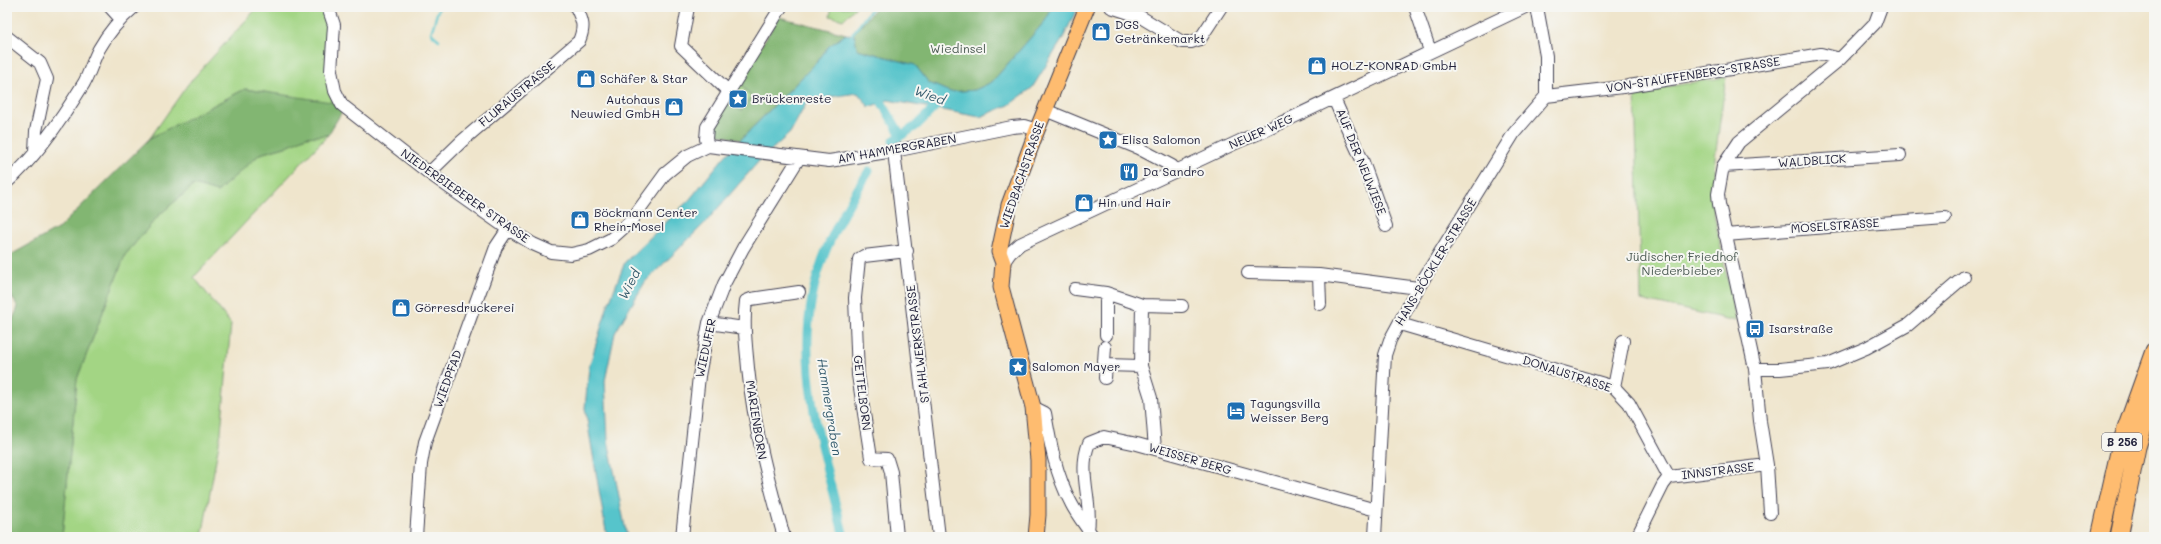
<svg xmlns="http://www.w3.org/2000/svg" width="2161" height="544" font-family="Mali,sans-serif">
<style>
.green{fill:#a3d584;stroke:#627c60}
.forest{fill:#82b672;stroke:#526c56}
.water{fill:#56c4cb;stroke:#3c7383}
.lines{fill:none;stroke-linecap:round;stroke-linejoin:round}
.stream{stroke:#56c4cb;stroke-width:2.5}
.canal{stroke:#56c4cb;stroke-width:9}
.minor-casing{stroke:#413f51;stroke-width:14}
.major-casing{stroke:#413f51;stroke-width:17}
.highway-casing{stroke:#413f51;stroke-width:19}
.minor{stroke:#fff;stroke-width:12}
.major{stroke:#febc70;stroke-width:15}
.highway{stroke:#febc70;stroke-width:17}
.labels{text-anchor:middle;stroke-width:4;stroke-linejoin:round;paint-order:stroke}
.shield{fill:#f6f6f2;stroke:#626272;stroke-width:1}
.shield-label{font-size:11px;font-weight:bold;fill:#22223b}
.poi-label{font-size:12px;fill:#22223b;stroke:#f6f6f2;text-anchor:start}
.park-label{font-size:12px;fill:#495851;stroke:#f6f6f2}
.street-label{font-size:12px;fill:#22223b;stroke:#f6f6f2}
.water-label{font-size:13px;font-style:italic;fill:#345b6d;stroke:#f6f6f2}
</style>
<rect width="100%" height="100%" fill="#f6f6f2"/>
<filter id="ink" filterUnits="userSpaceOnUse"><feTurbulence type="fractalNoise" baseFrequency=".025" numOctaves="2"/><feDisplacementMap in="SourceGraphic" scale="8" xChannelSelector="R" yChannelSelector="G"/><feConvolveMatrix kernelMatrix="1 2 1 2 8 2 1 2 1" color-interpolation-filters="sRGB"/></filter>
<filter id="wash" filterUnits="userSpaceOnUse"><feTurbulence type="fractalNoise" baseFrequency=".012" numOctaves="4" result="noise"/><feDisplacementMap in="SourceGraphic" scale="16" xChannelSelector="R" yChannelSelector="G"/><feGaussianBlur stdDeviation="0.9" result="paint"/><feColorMatrix in="noise" values="0 0 0 0 0 0 0 0 0 0 0 0 0 0 0 0 0 1.4 0 .05"/><feComposite in="paint" operator="in"/></filter>
<g filter="url(#wash)">
<rect width="100%" height="100%" fill="#efe5cc"/>
<!-- green -->
<path class="green" d="M258,7H326L334,25L331,71L342,105L245,89L150,138L188,84Z
M832,7H856L843,20L830,16Z
M1726,77L1715,158L1712,204L1736,321L1641,300L1635,92Z
M739,82L751,97L741,111L727,101Z
M328,135L194,277L231,324L221,432L202,537H62L77,379L125,255L158,216L194,185L217,192L260,154L285,147L306,137Z"/>
<!-- forest -->
<path class="forest" d="M877,7H1053L1045,21L992,82L975,90L950,92L929,83L915,65L857,49L854,33Z
M779,17L846,34L828,47L818,61L740,140L717,134L712,124L727,101L741,111L751,97L739,82Z
M245,89L331,102L343,110L328,135L306,137L285,147L260,154L217,192L194,185L158,216L125,255L77,379L62,537H7V333L18,307L7,289V257L59,228L150,138Z"/>
<!-- water -->
<path class="water" d="M1053,7H1078L1062,40L1032,88L1009,105L980,117L888,100L869,107L858,93L808,100L790,133L759,161L705,223L645,282L615,333L605,381L608,440L627,537H607L585,408L589,367L607,308L625,262L690,199L724,157L818,61L828,47L846,34L855,36L857,49L915,65L929,83L950,92L975,90L992,82L1045,21Z"/>
<g class="lines">
<!-- stream -->
<path class="stream" d="M439,7L431,33L439,40
M850,37L873,7"/>
<!-- canal -->
<path class="canal" d="M876,93L901,135
M893,141L916,126L941,101
M844,537C825,460 797,378 812,298C820,252 844,210 869,171"/>
</g>
</g>
<g filter="url(#ink)">
<g class="lines">
<!-- minor casing -->
<g class="minor-casing">
<path id="minor" d="M110,7L120,18
M328,7L334,25L331,71L335,91L342,105L429,173L508,229L533,244L551,252L571,254L589,250L611,239L630,222L665,174L687,156L708,146L829,161L894,151L1012,127L1024,126L1037,130
M688,7L681,46L728,91
M1111,7L1139,16L1182,42H1191L1200,39L1221,7
M1415,7L1430,51
M7,37L40,63L47,79L36,131L35,152
M1546,96L1623,87L1821,54L1840,59
M1334,99L1363,162L1386,226
M1045,110L1138,148L1172,166L1175,171
M708,146L706,139L707,127L781,7
M894,151L939,537
M1723,166L1900,155
M429,173L462,141L579,41C585,27 583,21 576,7
M7,182C35,158 65,114 84,83C90,72 93,60 99,49C108,33 120,19 134,7
M1725,235L1945,218
M1003,263L1010,253L1020,244L1242,140L1262,132L1525,7
M1248,273L1319,275L1418,288
M1319,275L1320,304
M1075,289L1106,293L1142,305L1182,306
M1106,293V335
M1142,305L1141,366L1151,398L1155,449
M709,323L744,328
M1400,324L1614,387L1629,403L1669,477
M1105,347L1104,362L1106,365L1141,366
M1755,369H1780L1828,364L1866,348L1908,325L1964,277
M1105,378L1106,365
M1614,387L1623,341
M1033,407L1045,413C1050,443 1056,475 1071,503C1077,515 1086,526 1093,537
M1669,477L1767,465
M1770,513L1767,465L1760,421L1755,369L1719,204L1718,194L1723,166L1739,142L1840,59L1875,23L1881,7
M1088,530C1093,501 1077,473 1089,443L1104,437L1137,444L1376,510
M416,537L421,464L425,442L496,247L508,229
M682,537L699,376L709,323L724,284L743,248L799,158
M784,537C768,479 754,428 748,368C746,345 743,324 746,301L751,299L799,292
M897,537L891,472L887,459L871,458L858,375L855,298L859,259L864,256L907,251
M1375,537L1385,355L1390,340L1418,288L1514,133L1546,96V56L1537,7
M1637,537L1663,485L1669,477"/>
</g>
<!-- major casing -->
<g class="major-casing">
<path id="major" d="M1036,537L1038,515V460L1033,407L1001,287L1003,263L999,252L1009,205L1037,130L1087,7"/>
</g>
<!-- highway casing -->
<g class="highway-casing">
<path id="highway" d="M2100,537L2121,443L2154,351
M2119,537L2137,447L2154,394"/>
</g>
<!-- minor -->
<use href="#minor" class="minor"/>
<!-- major -->
<use href="#major" class="major"/>
<!-- highway -->
<use href="#highway" class="highway"/>
</g>
</g>
<!-- icons -->
<defs>
<g id="shop-square" transform="scale(1)"><rect x="-9" y="-9" width="18" height="18" rx="4" fill="#1f6fb2" stroke="#f6f6f2"/><path d="M-5-2.5h2.3a2.7 3.5 0 0 1 5.4 0H5L5.5 6h-11ZM-1.5-2.5h3a1.5 2.3 0 0 0-3 0Z" fill="#fff"/></g>
<g id="sight-square" transform="scale(1)"><rect x="-9" y="-9" width="18" height="18" rx="4" fill="#1f6fb2" stroke="#f6f6f2"/><path d="M0-6L1.8-2.2L6-1.7L2.9 1.2L3.7 5.4L0 3.3L-3.7 5.4L-2.9 1.2L-6-1.7L-1.8-2.2Z" fill="#fff"/></g>
<g id="restaurant-square" transform="scale(1)"><rect x="-9" y="-9" width="18" height="18" rx="4" fill="#1f6fb2" stroke="#f6f6f2"/><path d="M-5-6h1v4h1v-4h1v4h1v-4h1v5L-1.5 .5V6h-2V.5L-5-1ZM5-6V6H3V1.5H1.5Q1.5-4 5-6Z" fill="#fff"/></g>
<g id="bus-square" transform="scale(1)"><rect x="-9" y="-9" width="18" height="18" rx="4" fill="#1f6fb2" stroke="#f6f6f2"/><path d="M-5-6H5V4H4V6H2V4H-2V6H-4V4H-5ZM-3.5-4V0h7V-4ZM-3.5 1.2v1.5H-2V1.2ZM2 1.2v1.5H3.5V1.2Z" fill="#fff"/></g>
<g id="hotel-square" transform="scale(1)"><rect x="-9" y="-9" width="18" height="18" rx="4" fill="#1f6fb2" stroke="#f6f6f2"/><path d="M-6-4.5h1.5V1H6V5H4.5V3h-9V5H-6ZM-4 0a1.8 1.8 0 1 1 3.6 0ZM.5 0V-2.5h3Q6-2.5 6 0Z" fill="#fff"/></g>
</defs>
<g fill-rule="evenodd">
<use href="#shop-square" x="1101" y="32"/>
<use href="#shop-square" x="1317" y="66"/>
<use href="#shop-square" x="586" y="79"/>
<use href="#sight-square" x="738" y="99"/>
<use href="#shop-square" x="674" y="107"/>
<use href="#sight-square" x="1108" y="140"/>
<use href="#restaurant-square" x="1129" y="172"/>
<use href="#shop-square" x="1084" y="203"/>
<use href="#shop-square" x="580" y="220"/>
<use href="#shop-square" x="401" y="308"/>
<use href="#bus-square" x="1755" y="329"/>
<use href="#sight-square" x="1018" y="367"/>
<use href="#hotel-square" x="1236" y="411"/>
</g>
<g class="labels">
<!-- shield labels -->
<rect class="shield" x="2102" y="433" width="40" height="18" rx="3"/>
<g class="shield-label">
<text x="2122" y="446">B 256</text>
</g>
<!-- poi labels -->
<g class="poi-label">
<text x="1115" y="29">DGS<tspan x="1115" dy="14">Getränkemarkt</tspan></text>
<text x="1331" y="70">HOLZ-KONRAD GmbH</text>
<text x="600" y="83">Schäfer &amp; Star</text>
<text x="752" y="103">Brückenreste</text>
<text x="660" y="104" text-anchor="end">Autohaus<tspan x="660" dy="14">Neuwied GmbH</tspan></text>
<text x="1122" y="144">Elisa Salomon</text>
<text x="1143" y="176">Da Sandro</text>
<text x="1098" y="207">Hin und Hair</text>
<text x="594" y="217">Böckmann Center<tspan x="594" dy="14">Rhein-Mosel</tspan></text>
<text x="415" y="312">Görresdruckerei</text>
<text x="1769" y="333">Isarstraße</text>
<text x="1032" y="371">Salomon Mayer</text>
<text x="1250" y="408">Tagungsvilla<tspan x="1250" dy="14">Weisser Berg</tspan></text>
</g>
<!-- park labels -->
<g class="park-label">
<text x="958" y="53">Wiedinsel</text>
<text x="1682" y="261">Jüdischer Friedhof<tspan x="1682" dy="14">Niederbieber</tspan></text>
</g>
<!-- street labels -->
<g class="street-label">
<text transform="translate(1693 75) rotate(-9)" y="4">VON-STAUFFENBERG-STRASSE</text>
<text transform="translate(517 94) rotate(-40)" y="4">FLURAUSTRASSE</text>
<text transform="translate(1261 132) rotate(-24)" y="4">NEUER WEG</text>
<text transform="translate(897 149) rotate(-10)" y="4">AM HAMMERGRABEN</text>
<text transform="translate(1812 161) rotate(-4)" y="4">WALDBLICK</text>
<text transform="translate(1361 162) rotate(68)" y="4">AUF DER NEUWIESE</text>
<text transform="translate(1022 175) rotate(-71)" y="4">WIEDBACHSTRASSE</text>
<text transform="translate(465 196) rotate(35)" y="4">NIEDERBIEBERER STRASSE</text>
<text transform="translate(1835 226) rotate(-4)" y="4">MOSELSTRASSE</text>
<text transform="translate(1436 262) rotate(-59)" y="4">HANS-BÖCKLER-STRASSE</text>
<text transform="translate(918 344) rotate(-97)" y="4">STAHLWERKSTRASSE</text>
<text transform="translate(706 348) rotate(-78)" y="4">WIEDUFER</text>
<text transform="translate(1567 374) rotate(18)" y="4">DONAUSTRASSE</text>
<text transform="translate(448 379) rotate(-70)" y="4">WIEDPFAD</text>
<text transform="translate(862 393) rotate(83)" y="4">GETTELBORN</text>
<text transform="translate(756 420) rotate(81)" y="4">MARIENBORN</text>
<text transform="translate(1190 459) rotate(16)" y="4">WEISSER BERG</text>
<text transform="translate(1718 471) rotate(-7)" y="4">INNSTRASSE</text>
</g>
<!-- water labels -->
<g class="water-label">
<text transform="translate(930 95) rotate(20)" y="5">Wied</text>
<text transform="translate(629 284) rotate(-63)" y="5">Wied</text>
<text transform="translate(830 407) rotate(81)" y="5">Hammergraben</text>
</g>
</g>
<!-- margin -->
<rect width="2161" height="544" fill="none" stroke="#f6f6f2" stroke-width="24"/>
</svg>
